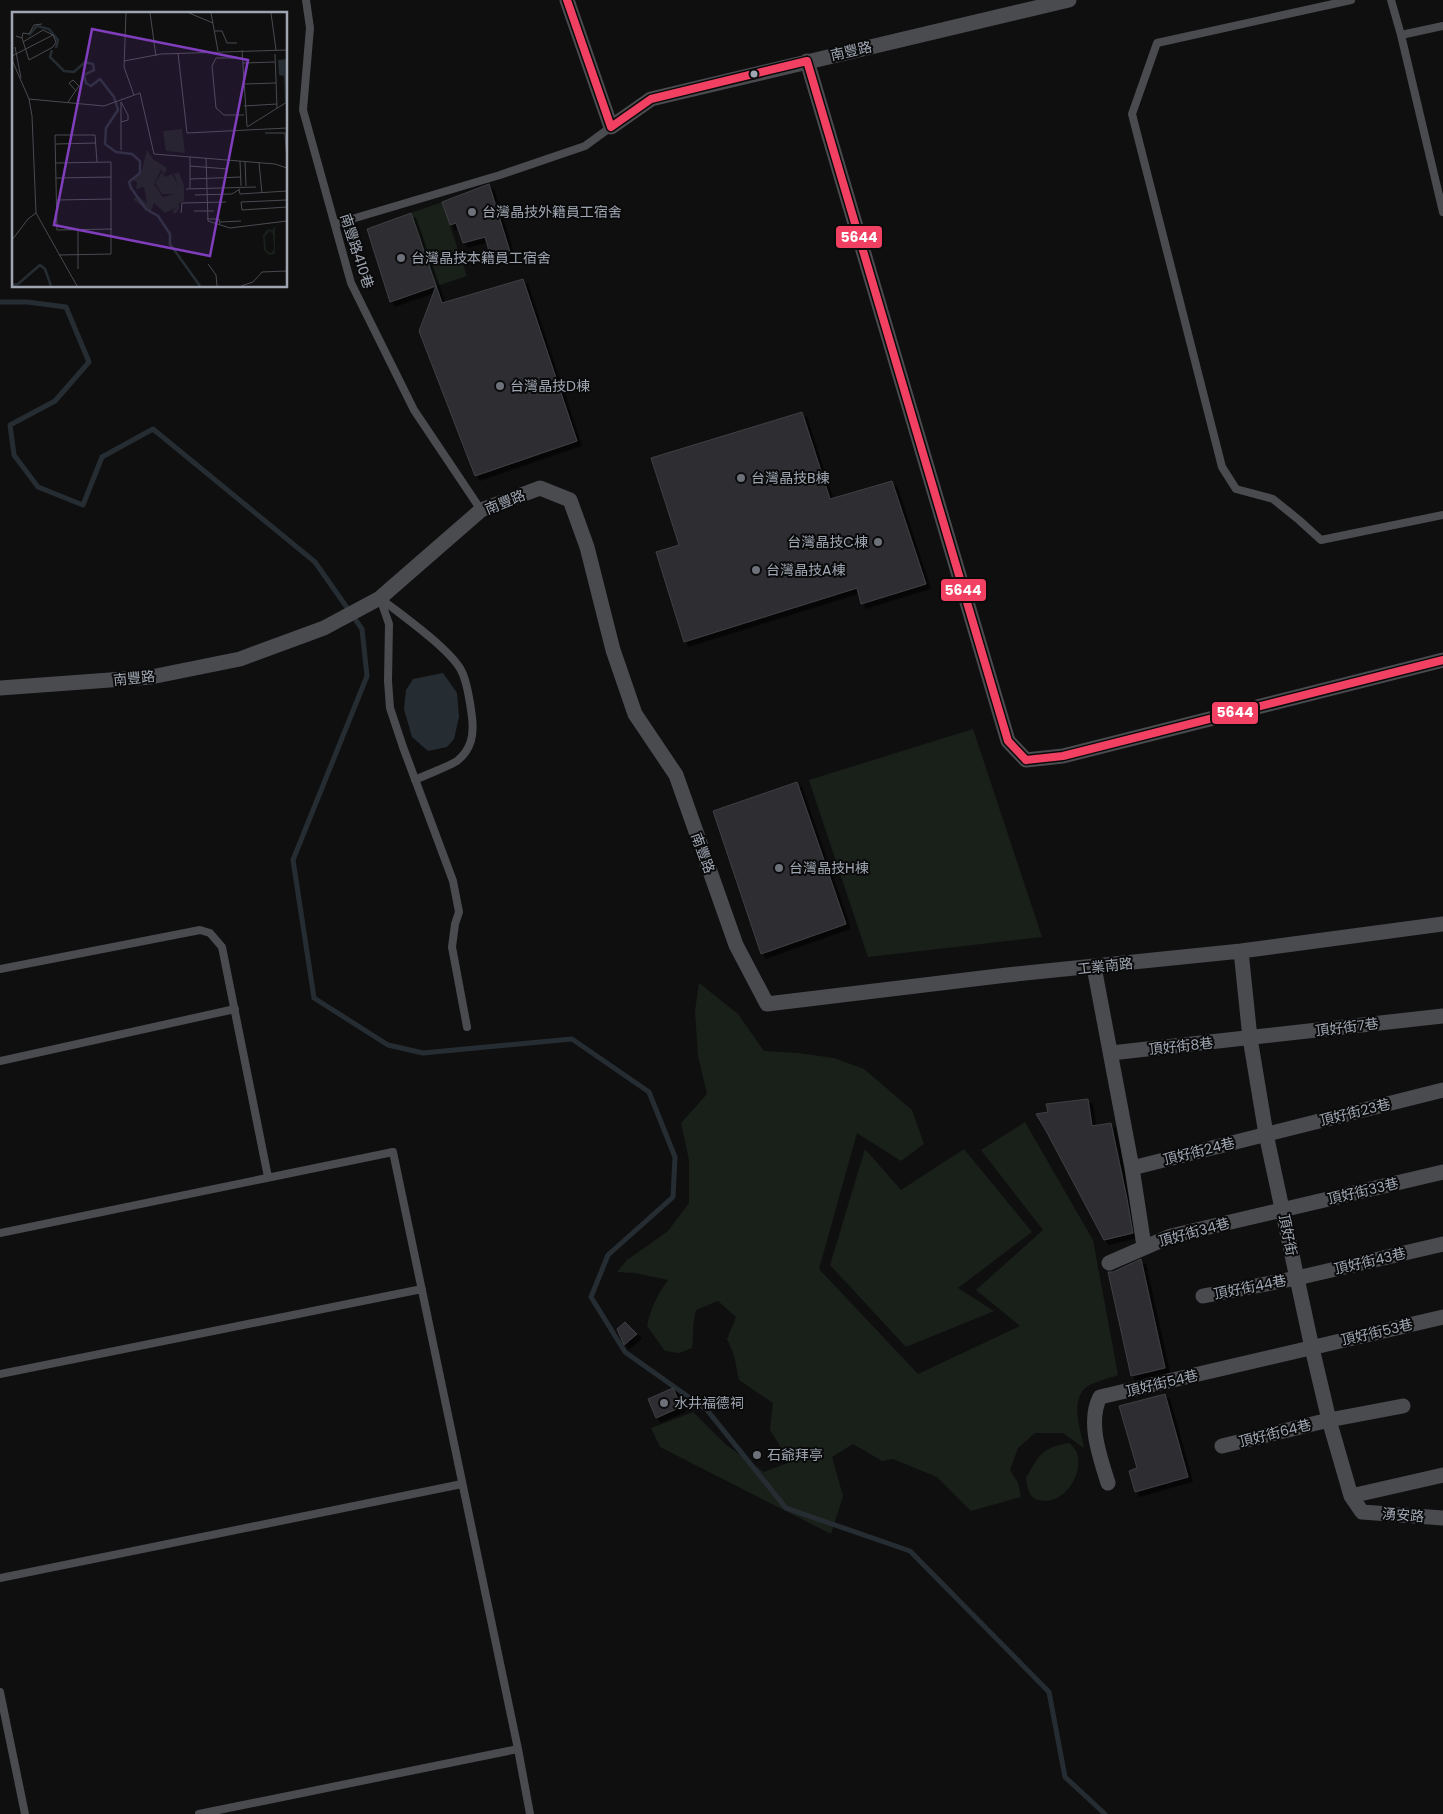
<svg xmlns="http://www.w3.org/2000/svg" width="1443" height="1814" font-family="Poppins,'Noto Sans TC',sans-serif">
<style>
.green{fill:#19201a}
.water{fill:#252d33}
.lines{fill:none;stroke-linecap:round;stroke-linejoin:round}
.stream{stroke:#252d33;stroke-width:5}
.building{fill:#2e2e30;stroke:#3e4044;filter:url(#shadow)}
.lane{stroke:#4a4b4f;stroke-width:8}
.street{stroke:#4a4b4f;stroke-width:15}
.bus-1-casing{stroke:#0a0a0b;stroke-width:11}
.bus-1{stroke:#f24062;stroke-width:8}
.bus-dot{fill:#9fa6b2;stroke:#0a0a0b;stroke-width:2}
.poi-dot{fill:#6d7179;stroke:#0a0a0b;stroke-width:2}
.labels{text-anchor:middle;stroke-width:4;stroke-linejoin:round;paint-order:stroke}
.street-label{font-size:14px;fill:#9fa6b2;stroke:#0a0a0b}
.poi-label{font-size:14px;fill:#9fa6b2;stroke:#0a0a0b;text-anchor:start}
.inset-river{fill:none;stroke:#252d33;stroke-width:2.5}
.inset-road{fill:none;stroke:#494b51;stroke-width:1}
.view{fill:#803ebd;fill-opacity:0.15;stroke:#803ebd;stroke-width:2.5}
.inset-edge{fill:none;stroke:#9fa6b2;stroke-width:2.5}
.line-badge{stroke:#0a0a0b;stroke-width:2}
.badge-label{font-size:14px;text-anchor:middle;font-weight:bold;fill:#fff}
</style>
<defs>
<filter id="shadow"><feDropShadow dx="4.5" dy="4.5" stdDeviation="0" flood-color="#0009"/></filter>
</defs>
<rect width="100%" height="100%" fill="#0f0f10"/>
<!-- green -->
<path class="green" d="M442,202L467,276L437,286L411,213Z
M973,729L1042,937L868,957L809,780Z
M699,983L738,1014L764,1051L798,1053L834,1058L864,1069L912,1110L924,1144L901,1161L857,1133L819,1269L918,1374L1020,1326L976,1290L1043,1230L981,1150L1025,1122L1093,1240L1118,1375C1110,1378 1091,1383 1085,1388C1070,1403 1081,1430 1084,1448L1063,1433H1035L1018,1448L1010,1470L1018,1483L1021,1497L971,1511L937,1477L893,1459L882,1461L853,1444L832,1457L843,1496L831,1534L660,1447L651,1428L693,1412L725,1444L764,1472L790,1462L770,1430L773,1403L739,1380L734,1355L727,1339L736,1317L718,1301L696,1310C692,1323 694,1335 692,1348L679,1353L665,1351L647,1326C651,1308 657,1295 668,1280L635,1273L617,1272L627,1260L668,1231L689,1203V1160L681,1123L707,1094L698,1056L695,1011Z
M865,1149L901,1190L964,1149L1032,1232L958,1288L994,1311L906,1347L830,1265Z
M1070,1443C1072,1446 1076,1450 1077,1453C1084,1475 1063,1506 1039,1500C1036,1500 1032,1497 1030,1494C1028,1490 1027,1483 1026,1478C1039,1455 1042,1447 1070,1443Z"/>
<!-- water -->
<path class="water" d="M443,673L457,693L459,717L454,739L447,747L428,751L412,737L404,709L406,690L413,679Z"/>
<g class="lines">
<!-- stream -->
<path class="stream" d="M0,302H27L66,307L89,362L55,401L10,425L14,455L38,487L83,505L102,457L153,429L315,562L362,629L367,676L293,860L314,998L388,1045L423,1053L572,1039L649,1092L675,1157L673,1197L608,1255L591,1297L625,1352L707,1410L786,1508L910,1551L1049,1692L1065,1777L1105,1814"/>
</g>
<!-- building -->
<path class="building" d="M489,184L511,255L492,261L485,237L463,243L456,223L450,225L442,202Z
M411,213L442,303L523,279L577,441L475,476L419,331L436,286L390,302L367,229Z
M802,412L830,499L892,481L926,584L861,604L857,588L684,642L656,552L679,545L651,458Z
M797,782L846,924L761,954L713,811Z
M1088,1099L1092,1126L1111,1123L1127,1199L1133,1233L1104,1240L1045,1129L1036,1114L1048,1112L1046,1104Z
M1141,1259L1165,1368L1131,1376L1108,1272H1113Z
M625,1322L637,1334L624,1345L617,1329Z
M673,1388L681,1407L656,1418L648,1399Z
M1165,1394L1188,1477L1135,1492L1129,1471L1137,1468L1119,1406Z"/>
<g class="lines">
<!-- lane -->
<path class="lane" d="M306,0L310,28L303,110L351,283L414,410L481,510
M1351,0L1157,43L1132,114L1222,467L1236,489L1273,499L1299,520L1321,540L1443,515
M1391,0L1401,35L1443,212
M1401,35L1443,26
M335,224L500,175L585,146L611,127
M380,598L389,624L388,681L390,708L403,747L453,881L459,912L455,924L452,947L467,1027
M380,598C400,614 452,650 462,672C468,685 470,702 472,717C474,734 472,749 457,761C446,768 427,774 415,780
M0,969L200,930L210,933L222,947L268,1177
M0,1061L235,1009
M0,1233L393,1152L518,1749L530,1814
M0,1374L422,1289
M0,1578L462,1484
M0,1692L25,1814
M199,1814L518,1749"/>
<!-- street -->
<path class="street" d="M567,0L611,127L651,99L1069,0
M807,61L1008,741L1026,760L1063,756L1443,660
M0,688L151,677L240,659L324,628L380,598L481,510L540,488L570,500L587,547L613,650L635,714L676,775L736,945L767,1004L1007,975L1241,951L1443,924
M1241,951L1250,1038L1266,1134L1312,1348L1329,1420L1351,1496L1362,1512L1443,1518
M1094,967L1132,1168L1144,1246
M1111,1053L1443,1016
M1132,1168L1443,1090
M1109,1263L1171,1236L1443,1172
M1203,1296L1297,1278L1443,1244
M1222,1446L1329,1420L1403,1406
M1108,1483C1100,1457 1087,1422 1100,1397L1443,1317
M1351,1496L1443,1475"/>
<!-- bus-1 casing -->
<g class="bus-1-casing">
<path id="bus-1" d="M567,0L611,127
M807,61L1008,741L1026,760
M611,127L651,99L807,61
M1026,760L1063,756L1443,660"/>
</g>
<!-- bus-1 -->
<use href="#bus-1" class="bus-1"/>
</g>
<!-- markers -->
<circle class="bus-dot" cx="754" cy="74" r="4.5"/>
<g class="poi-dot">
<circle cx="472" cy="212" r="5"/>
<circle cx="401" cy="258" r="5"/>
<circle cx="500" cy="386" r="5"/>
<circle cx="741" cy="478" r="5"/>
<circle cx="878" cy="542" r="5"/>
<circle cx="756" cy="570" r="5"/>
<circle cx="779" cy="868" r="5"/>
<circle cx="664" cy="1403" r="5"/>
<circle cx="757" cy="1455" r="5"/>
</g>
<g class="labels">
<!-- street labels -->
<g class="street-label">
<text transform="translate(851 51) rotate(-13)" y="5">南豐路</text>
<text transform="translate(357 251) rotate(72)" y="5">南豐路410巷</text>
<text transform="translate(505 502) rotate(-22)" y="5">南豐路</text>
<text transform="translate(134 678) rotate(-6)" y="5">南豐路</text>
<text transform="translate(703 853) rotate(70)" y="5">南豐路</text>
<text transform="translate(1105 966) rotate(-6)" y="5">工業南路</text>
<text transform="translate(1347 1027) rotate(-7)" y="5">頂好街7巷</text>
<text transform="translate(1181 1046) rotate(-6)" y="5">頂好街8巷</text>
<text transform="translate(1355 1112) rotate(-14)" y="5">頂好街23巷</text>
<text transform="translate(1199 1151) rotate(-14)" y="5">頂好街24巷</text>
<text transform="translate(1363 1191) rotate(-13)" y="5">頂好街33巷</text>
<text transform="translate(1194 1232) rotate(-15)" y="5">頂好街34巷</text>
<text transform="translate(1288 1235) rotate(79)" y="5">頂好街</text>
<text transform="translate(1370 1261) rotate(-13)" y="5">頂好街43巷</text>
<text transform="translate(1250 1287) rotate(-11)" y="5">頂好街44巷</text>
<text transform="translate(1377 1332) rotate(-13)" y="5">頂好街53巷</text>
<text transform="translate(1162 1383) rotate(-13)" y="5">頂好街54巷</text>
<text transform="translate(1275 1433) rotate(-14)" y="5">頂好街64巷</text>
<text transform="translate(1403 1515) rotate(4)" y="5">湧安路</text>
</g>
<!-- poi labels -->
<g class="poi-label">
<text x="482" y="217">台灣晶技外籍員工宿舍</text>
<text x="411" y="263">台灣晶技本籍員工宿舍</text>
<text x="510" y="391">台灣晶技D棟</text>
<text x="751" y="483">台灣晶技B棟</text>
<text x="868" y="547" text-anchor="end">台灣晶技C棟</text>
<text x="766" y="575">台灣晶技A棟</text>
<text x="789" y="873">台灣晶技H棟</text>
<text x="674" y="1408">水井福德祠</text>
<text x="767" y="1460">石爺拜亭</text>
</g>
</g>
<!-- overview -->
<g transform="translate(12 12)">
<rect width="275" height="275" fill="#0f0f10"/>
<path d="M170,117L173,141L154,139L151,119ZM135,138L141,147L155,156L153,162L149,158L142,172L151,185L162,182H150L143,171L150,160L153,165L160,162L166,173L162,162L167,160L172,174V189L167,191V197L163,202L160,199L165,195L153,201L142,191L138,201L121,187L126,184L135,192L132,175L124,177L125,170L120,168L129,162ZM261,215H263V246V242L257,243L252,238L251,223L256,217L261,218ZM258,219L261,222L262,237L259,241L254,238L253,224Z" fill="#19201a" fill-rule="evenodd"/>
<path d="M275,47V89L273,90L272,64L267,63L266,48Z" fill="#252d33"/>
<path class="inset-river" d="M17,23L25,14L37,17L46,28L44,36M40,38L38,45L52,59L62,60L73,50L81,52L82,58L72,63L74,71L79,74L88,67L102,85L106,98L94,116L93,132L104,140L120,142L128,149V161L117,170L119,176L134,197L146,204L158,222V232L188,274M0,273L6,272L28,253L33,257L39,274"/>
<path class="inset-road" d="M114,1L112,55L122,83M138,1L144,44M177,1L201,11M199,1L206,39M259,1L264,38M203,19H210L215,31H225M4,24L10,26L17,48L41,35L44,30L41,23L31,18L11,30M10,26L11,21L17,22L22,13L30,12M3,35L9,66M230,38L235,114M166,41L175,121L275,116M263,42L265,96M0,44L41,23M230,46H204L200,54L204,96L212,103H232M0,48L17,87L20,104L24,201L65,274M112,49L149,42L275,38M231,51L263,50M232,72L264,71M17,87L92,94L128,81L142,142L263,152L275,156M56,90L67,74L61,68L57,71L64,79M109,90V138M232,94L265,92M109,110L116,108V103L109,90M235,115L275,90M253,121H273L275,150M44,132L84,131M194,146L196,209L218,216L275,209M228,149L229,174M85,150L83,123H43L45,218L100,217M233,150L234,174M44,151L99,150V242L47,243M247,151L250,181M178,154L216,157M44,166L99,165M178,167L229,165M178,176V145M174,177L244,175M227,178L228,182L275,179M183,183L220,182L228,177M45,188L99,187M275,188L229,190L230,198L275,195M182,199H202M169,201L170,191L214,190M195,207H207L208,212M208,210L229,209M0,228L16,207L24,201M196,252L204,263L205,274M66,257V217M229,274L241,270L250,260L275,259"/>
<path class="view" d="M80,17L236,48L198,244L42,213Z"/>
<rect width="275" height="275" class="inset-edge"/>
</g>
<g class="line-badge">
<rect x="835" y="225" width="48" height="24" rx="5" fill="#f24062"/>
<rect x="940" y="578" width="47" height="24" rx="5" fill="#f24062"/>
<rect x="1211" y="701" width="48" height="24" rx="5" fill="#f24062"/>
</g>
<g class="badge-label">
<text x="859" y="242">5644</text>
<text x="963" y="595">5644</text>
<text x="1235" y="717">5644</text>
</g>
</svg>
